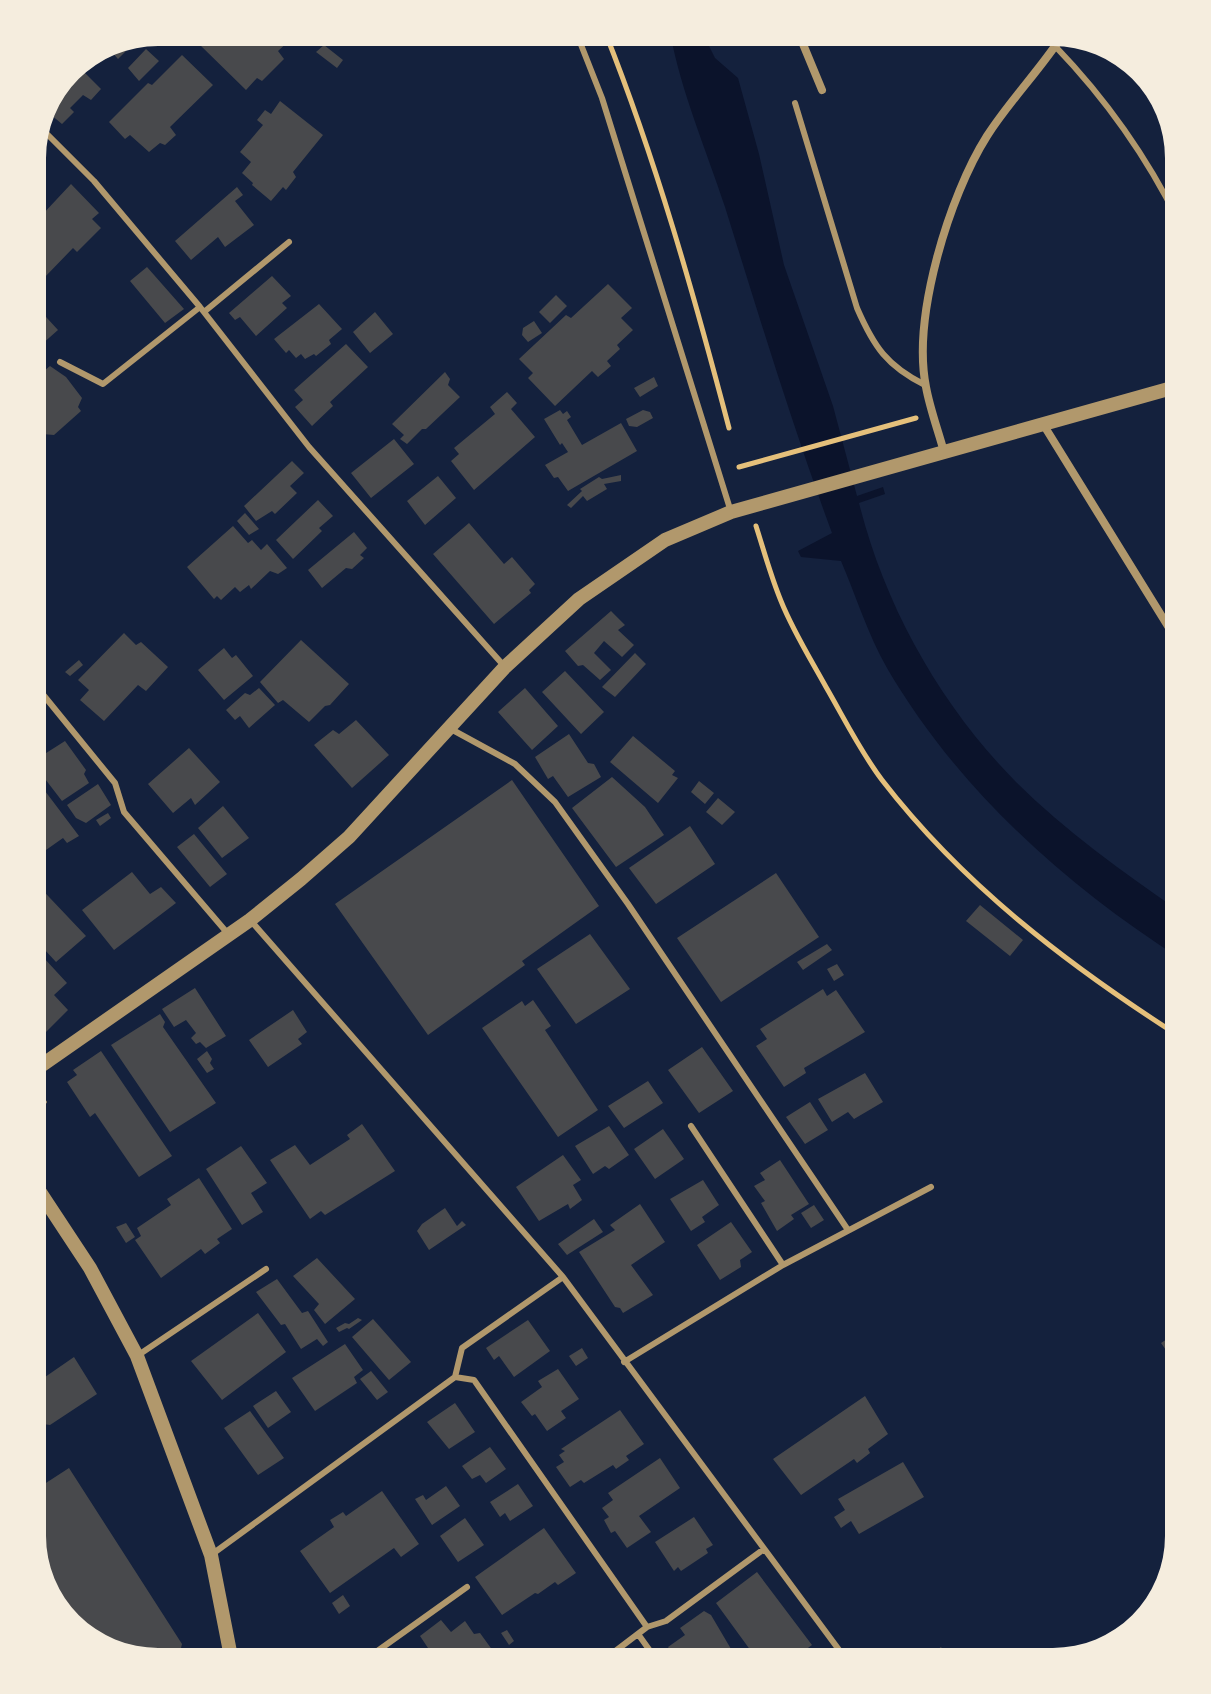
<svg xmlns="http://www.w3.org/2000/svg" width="1211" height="1694" font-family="Georgia,serif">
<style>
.water{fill:#0b132b}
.building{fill:#48494c}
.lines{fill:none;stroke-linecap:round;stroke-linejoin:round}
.path{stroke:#e5c07b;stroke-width:5}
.service{stroke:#b1986c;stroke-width:6}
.minor{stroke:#b1986c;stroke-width:8}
.tertiary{stroke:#b1986c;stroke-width:14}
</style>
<rect width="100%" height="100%" fill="#14213d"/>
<!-- water -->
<path class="water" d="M670,32H702L715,58L738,78L759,154L784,265L833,406L857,496L883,487L885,494L859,503C885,607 941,706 1016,782C1065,831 1123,872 1179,911V958C1063,883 957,788 887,668C868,635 856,596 841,561L801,557L798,551L832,533C792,425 759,316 725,207C706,149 681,92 670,32Z"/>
<!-- building -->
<path class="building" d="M211,32L225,45L237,32H284L291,39L278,51L284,59L262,81L257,78L246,90L200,45Z
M326,32H349L341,43Z
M137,40L118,59L110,50Z
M324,45L343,60L337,68L316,52Z
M146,49L159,61L139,81L128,68Z
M182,55L213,85L170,127L176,135L165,145L160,143L149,152L130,135L125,139L109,122L148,83L152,85Z
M75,63L101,89L91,100L83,95L70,108L74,112L62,124L50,114Z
M280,101L323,135L293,172L296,177L286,190L283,187L271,201L252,185L253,183L242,173L251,162L240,152L263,125L257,120L265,110L271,114Z
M33,149L43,158L32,170L38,175L32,181Z
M71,184L99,213L92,219L101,228L77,252L73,248L43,279L32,268V218L38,211L42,215Z
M237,187L243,195L235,201L254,225L225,247L218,237L191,260L175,241Z
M147,267L184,309L165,323L130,281Z
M272,276L291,296L282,303L287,308L256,336L240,317L235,320L229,313Z
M608,284L632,308L621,318L633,330L617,345L620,349L607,361L611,366L598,377L592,371L555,406L528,378L533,373L519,359L566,315L571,318Z
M556,295L567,306L550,323L539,312Z
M319,304L342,329L329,340L331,344L316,356L314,354L305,359L301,354L296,358L289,350L286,353L274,339Z
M36,306L58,330L41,345L32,336V309Z
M375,312L393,334L370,353L353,332Z
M534,321L542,333L528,342L522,335L523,328Z
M346,344L368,367L330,402L333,406L312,426L295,407L303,400L294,390Z
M50,366L66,377L82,398L78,407L81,411L54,435L42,434L32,422V381Z
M445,372L450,379L448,385L460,397L426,429H422L407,444L400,439L404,435L392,424Z
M654,377L658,386L640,397L634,388Z
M507,392L517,403L511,409L535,437L474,490L451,461L459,454L454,448L495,414L490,407Z
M560,410L563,414L567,411L571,417L567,420L582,445L621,423L637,451L568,491L558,477L554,478L545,465L568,452L562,443L560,445L544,419Z
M643,410L650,412L653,418L637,427L629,426L626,419Z
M394,439L414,464L371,498L351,473Z
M292,461L304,473L290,486L297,493L275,514L272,511L256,521L244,506Z
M621,475V481L604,484L607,489L587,501L583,496L571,508L567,505L582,491L580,489L599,477L602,479Z
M438,476L456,498L425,525L407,501Z
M318,500L333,516L319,528L322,531L293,559L276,540Z
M245,513L259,529L249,535L237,521Z
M469,523L504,564L512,557L535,584L529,590L531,593L494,624L433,554Z
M233,526L248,543L252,540L261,550L267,544L287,568L278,574L270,571L251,589L249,585L240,592L235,587L221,600L217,596L214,599L187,567Z
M354,532L367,548L360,555L364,558L352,569L346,568L322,588L308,570Z
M611,611L625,625L618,630L634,645L622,657L604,641L594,653L611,670L600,680L583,665L578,666L565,651Z
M124,633L136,645L141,642L168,667L146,691L138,685L104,721L80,700L89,690L78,680Z
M301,640L349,684L330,705L325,706L309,722L283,700L278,703L260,682Z
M224,648L232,658L236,655L253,676L224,700L198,670Z
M635,653L646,664L615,697L602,687Z
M79,660L83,665L70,676L65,672Z
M565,671L604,712L581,734L542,692Z
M259,688L275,705L249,728L240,716L235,720L226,710L245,693L250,695Z
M525,688L558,726L532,750L498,712Z
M356,720L389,755L352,788L314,745L333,730L339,734Z
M569,734L588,763L594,764L601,777L568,797L553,776L548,779L535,757Z
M633,736L675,771L672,775L678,778L658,803L610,762Z
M65,741L86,770L84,774L89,783L62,801L32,762Z
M189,748L220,782L195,805L191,798L173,813L148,784Z
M32,777L36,779L79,836L67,843L63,838L46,850L32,831Z
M612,777L645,807L664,835L616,867L572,808Z
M512,780L599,906L522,961L525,965L428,1035L335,904Z
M699,781L714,793L705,804L691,792Z
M98,784L111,805L86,823L76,818L67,805Z
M718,798L735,812L722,825L706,812Z
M223,806L249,838L222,858L198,828Z
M108,813L111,818L100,826L96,820Z
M690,826L715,864L656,904L629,868Z
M194,834L227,874L210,887L177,847Z
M132,872L150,894L161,887L176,903L114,950L82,910Z
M776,873L819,937L721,1002L677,938Z
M32,879L86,936L56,962L32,936Z
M980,905L1023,940L1010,956L966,921Z
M590,934L630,989L576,1024L537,969Z
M827,944L832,950L803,970L797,962Z
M32,945L67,983L54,995L68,1010L46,1032L32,1017Z
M837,964L844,975L834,981L827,969Z
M195,988L226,1036L206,1048L200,1042L196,1044L191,1038L196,1033L186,1020L174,1027L162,1009Z
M823,989L827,996L836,990L865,1032L804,1068L806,1073L784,1087L756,1046L767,1039L760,1029Z
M533,1000L551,1026L545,1030L598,1110L558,1137L482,1028L522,1001L525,1006Z
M293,1010L307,1032L298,1039L302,1044L268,1067L249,1040Z
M160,1014L165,1022L163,1027L216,1103L170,1132L111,1045Z
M702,1047L733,1091L699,1113L668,1070Z
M101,1051L172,1156L139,1177L95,1113L90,1117L67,1082L77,1075L73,1070Z
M207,1051L212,1059L210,1063L214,1069L207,1073L197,1059Z
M865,1073L883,1102L854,1119L848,1112L832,1122L818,1099Z
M648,1081L663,1103L624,1128L608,1106Z
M810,1102L828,1130L805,1144L786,1117Z
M362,1124L395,1171L325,1215L321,1211L310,1219L270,1160L295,1145L310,1165L350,1139L347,1135Z
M609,1126L629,1155L609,1169L605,1166L593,1174L575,1146Z
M663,1129L684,1159L655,1179L634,1149Z
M241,1146L267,1183L251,1193L263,1212L242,1225L206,1169Z
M563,1155L581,1180L573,1185L582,1200L570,1209L568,1204L539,1221L516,1187Z
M780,1160L809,1204L791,1215L794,1219L777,1231L761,1203L765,1201L754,1186L765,1180L760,1173Z
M199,1178L232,1229L217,1239L220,1243L205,1254L201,1249L161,1278L135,1240L141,1236L137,1228L171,1205L167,1199Z
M703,1180L719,1205L702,1217L705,1222L691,1231L670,1199Z
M640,1204L665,1242L631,1265L653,1295L623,1313L620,1308L615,1307L579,1252L615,1230L610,1225Z
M814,1205L824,1220L811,1228L801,1213Z
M445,1208L457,1226L462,1221L466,1225L429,1250L417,1231L422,1224Z
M594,1219L603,1232L567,1255L558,1244Z
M731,1222L752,1252L740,1260L741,1267L720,1280L697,1245Z
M126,1223L135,1237L126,1243L116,1227Z
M317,1258L355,1299L325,1324L314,1310L319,1304L293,1276Z
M277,1279L302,1313L308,1311L328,1342L323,1346L317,1339L301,1349L285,1324L281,1325L256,1292Z
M258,1313L286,1352L222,1400L191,1361Z
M358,1318L362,1320L349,1329L347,1328L339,1332L336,1328L345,1323L349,1324Z
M373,1319L411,1362L389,1380L352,1337Z
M528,1320L550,1351L514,1377L499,1356L494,1360L486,1348Z
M1179,1331V1373L1174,1377L1166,1364L1173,1360L1161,1343Z
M345,1344L363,1370L354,1377L357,1383L315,1411L292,1378Z
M582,1348L588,1358L576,1366L569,1356Z
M74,1357L97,1394L50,1425L43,1424L32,1408V1386Z
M558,1369L579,1399L561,1411L566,1418L547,1431L535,1414L532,1416L521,1402L542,1387L538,1381Z
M371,1371L388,1392L377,1400L360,1379Z
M276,1391L291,1412L268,1428L253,1406Z
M865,1396L888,1434L868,1449L870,1453L857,1463L854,1459L801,1495L773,1459Z
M455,1403L475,1432L449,1449L427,1422Z
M620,1410L644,1444L626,1456L629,1460L616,1469L613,1465L584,1483L581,1480L570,1487L556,1467L564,1462L559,1455L565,1451L561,1449Z
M250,1411L284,1458L258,1475L224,1428Z
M490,1447L506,1469L486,1483L480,1475L472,1479L462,1466Z
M660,1458L680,1488L639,1516L651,1532L627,1548L615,1531L611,1533L604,1520L609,1517L602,1508L613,1500L608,1493Z
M903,1462L924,1497L859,1534L851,1521L841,1528L834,1517L845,1510L838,1499Z
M69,1468L182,1644L181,1648L161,1662H150L95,1645L49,1599L32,1536V1492Z
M518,1484L533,1506L510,1521L505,1513L500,1517L490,1502Z
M446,1486L460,1506L432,1525L415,1499L423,1495L426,1500Z
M382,1491L419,1544L401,1557L394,1548L330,1593L300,1551L334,1527L330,1520L343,1512L346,1516Z
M694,1517L713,1545L706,1549L708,1553L681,1571L678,1567L674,1571L655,1542Z
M465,1518L484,1545L458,1562L440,1536Z
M544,1528L576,1573L558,1585L555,1582L538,1594L535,1593L502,1615L475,1577Z
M757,1572L812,1645L789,1662H759L716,1603Z
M343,1595L350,1606L339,1614L332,1603Z
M704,1611L711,1615L734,1654L723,1662L716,1659L713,1662H678L668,1647L685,1635L680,1628Z
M441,1620L451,1632L465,1621L474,1634L480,1633L501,1662H409L428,1648L420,1636Z
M507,1630L514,1641L509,1645L501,1633Z
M941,1647L951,1662H919Z"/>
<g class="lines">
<!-- path -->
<path class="path" d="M605,32C656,160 694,295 729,428
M739,467L916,418
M756,526C764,551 771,577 781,601C793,631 810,658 826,687C844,718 860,751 882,780C963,885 1068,965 1179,1036
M37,1092L44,1102
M32,1142L43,1135"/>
<!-- service -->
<path class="service" d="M576,32L602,98L731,512
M1055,46C1106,99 1147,157 1179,222
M795,103L857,308C874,347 887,366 925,385
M42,129L94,181L200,307L309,447L505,667
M204,312L289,242
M60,362L103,384L200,307
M32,681L115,783L124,812L229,935
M449,728L515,764L555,802L628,904L848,1230
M251,921L563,1277L848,1662
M691,1126L783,1265
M137,1356L266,1269
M624,1362L783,1265L931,1187
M455,1377L462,1348L563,1277
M211,1555L455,1377L474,1380L647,1627
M638,1634L658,1662
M362,1662L467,1587
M601,1662L647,1627L666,1621L764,1549"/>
<!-- minor -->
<path class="minor" d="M798,32L822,90
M1043,424L1179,644
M944,452C938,430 930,409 926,387C912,317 949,196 987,136C1010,100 1041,69 1064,33"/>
<!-- tertiary -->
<path class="tertiary" d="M32,1072L250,920L301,879L349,837L505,667L579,599L665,540L731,512L1179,386
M32,1180L90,1268L137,1356L211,1555L232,1662"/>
</g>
<!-- crop -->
<path d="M0 0H1211V1694H0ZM158 46H1053A112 112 0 0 1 1165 158V1536A112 112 0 0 1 1053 1648H158A112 112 0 0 1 46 1536V158A112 112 0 0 1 158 46Z" fill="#f5edde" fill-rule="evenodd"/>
</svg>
